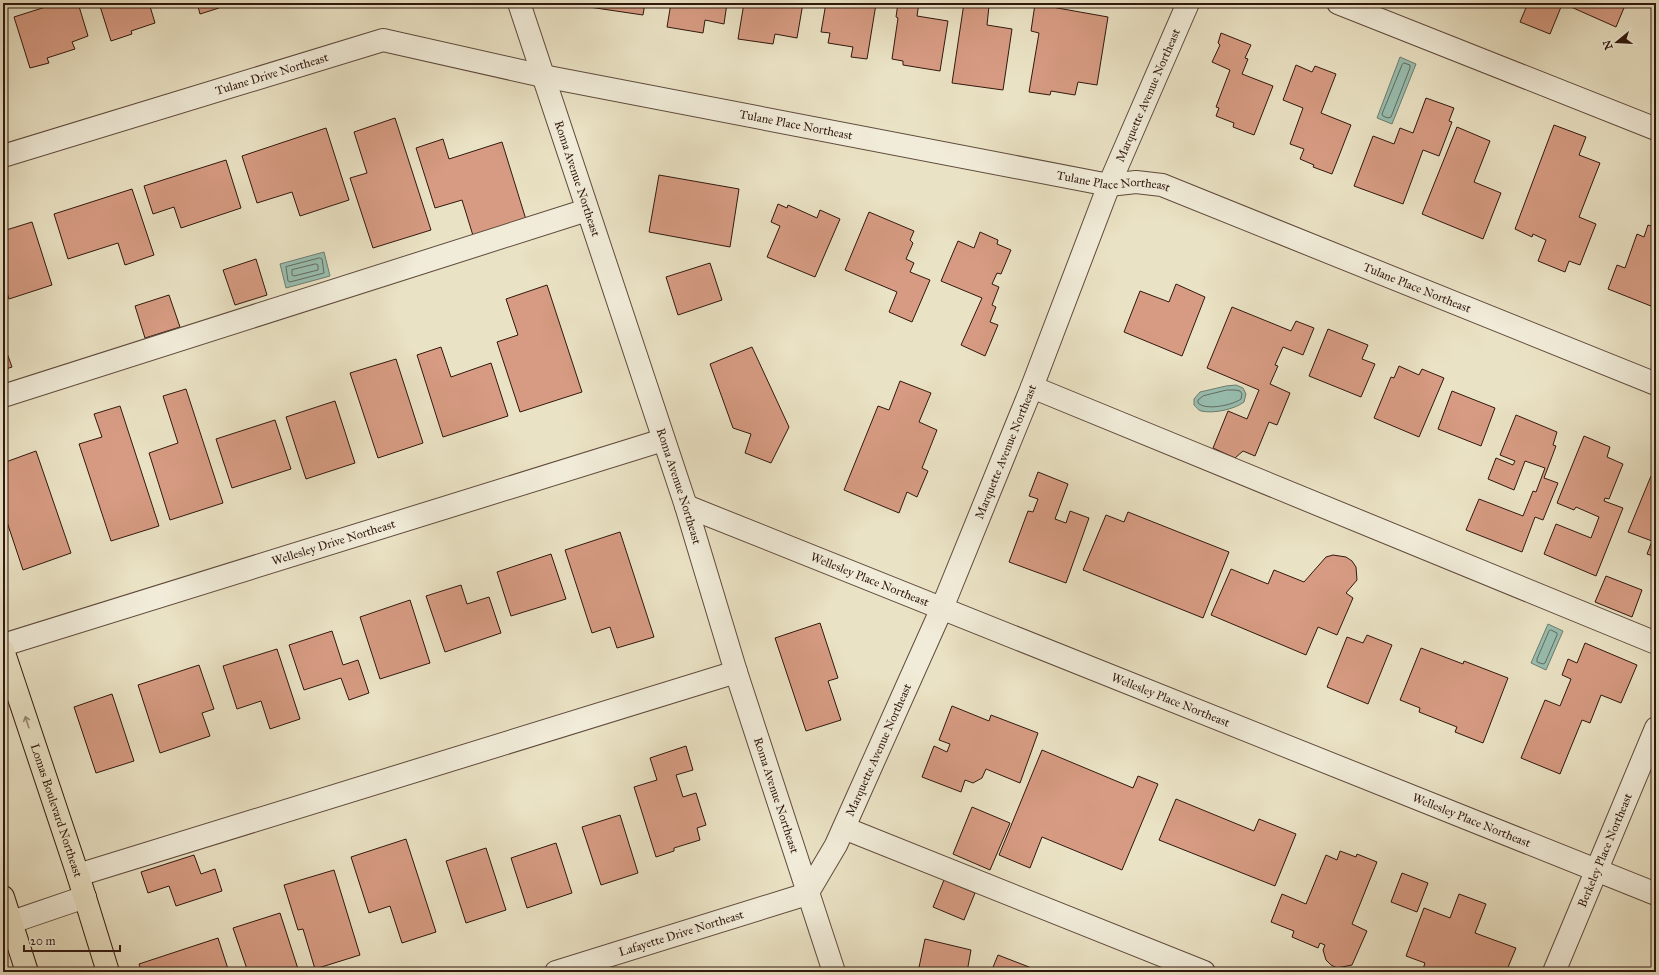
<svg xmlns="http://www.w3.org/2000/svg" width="1659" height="975" font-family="'IM FELL Great Primer',serif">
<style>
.water{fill:#98beb0;stroke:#6f7c6f}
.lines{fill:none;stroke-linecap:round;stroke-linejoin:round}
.shore{stroke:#646b5f;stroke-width:1}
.building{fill:#d69b82;stroke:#31180e}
.minor-casing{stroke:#5f4a3c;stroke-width:24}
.major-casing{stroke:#31180e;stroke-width:24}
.minor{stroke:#f1ecd9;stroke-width:22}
.major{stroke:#eae2c4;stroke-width:22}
.oneway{stroke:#978772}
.labels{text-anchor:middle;stroke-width:3;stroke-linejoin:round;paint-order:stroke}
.street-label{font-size:12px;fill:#31180e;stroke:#f1ecd9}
</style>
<rect width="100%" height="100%" fill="#eae2c4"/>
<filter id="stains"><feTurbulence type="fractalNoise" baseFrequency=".005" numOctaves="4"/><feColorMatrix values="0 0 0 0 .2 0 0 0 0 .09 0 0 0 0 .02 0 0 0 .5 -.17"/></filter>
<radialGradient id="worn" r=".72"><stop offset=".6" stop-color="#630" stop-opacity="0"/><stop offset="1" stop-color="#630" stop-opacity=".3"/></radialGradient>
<!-- water -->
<path class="water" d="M1400,57L1416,64L1392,124L1377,118Z
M324,252L330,276L286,288L280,264Z
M1236,385L1243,388L1246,394L1244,402C1235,409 1214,414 1201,411C1198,410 1196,407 1194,405V399L1200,392L1226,386Z
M1548,624L1563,631L1546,670L1531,663Z"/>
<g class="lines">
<!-- shore -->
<path class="shore" d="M1404,63L1410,65V68L1391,117L1388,118L1383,116L1382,114L1402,65Z
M320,258L322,259L324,273L290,282L288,281L286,267Z
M316,264L318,265V270L294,276L292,275V270Z
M1227,390H1235L1240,391L1242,394L1241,399C1233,405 1206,411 1198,403V400L1203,396Z
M1551,630L1557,633V635L1545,663L1543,664L1537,662V659L1549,631Z"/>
</g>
<!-- building -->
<path class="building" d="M58,3H78L88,36L72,42L75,49L47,58L49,63L30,68L14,17Z
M99,3H149L155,23L131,31L132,34L111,41Z
M197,3H217L219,8L200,14Z
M589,3H645L643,15L589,7Z
M671,3H727L724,24L705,20L703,33L667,27Z
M744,3H803L797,38L775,34L773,44L738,39Z
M826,3L876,4L867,59L851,57L853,47L828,43L830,33L821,32Z
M898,3H919L917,16L948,21L940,71L903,65V61L892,59L898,18L896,17Z
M964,3L989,6L987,25L1012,29L1003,90L952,83Z
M1528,3H1551L1561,7L1550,34L1520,22Z
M1562,3H1626L1616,27Z
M1035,4L1108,17L1097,85L1078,82L1075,95L1051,91L1050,95L1029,92L1039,33L1031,31Z
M1221,33L1251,45L1245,58L1248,59L1242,74L1273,86L1254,135L1233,127L1234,123L1216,116L1219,108L1216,107L1230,70L1212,62L1220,45L1218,43Z
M1296,65L1312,72L1315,66L1336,74L1321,113L1351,125L1332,174L1313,167L1314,165L1300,159L1304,149L1290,144L1303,108L1283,100Z
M1426,98L1454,108L1449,121L1452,122L1439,156L1423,150L1403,204L1354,186L1373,136L1394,144L1400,128L1413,133Z
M395,118L431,230L373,248L350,178L367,173L354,132Z
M1554,125L1586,137L1579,155L1600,163L1579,217L1596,224L1580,265L1569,261L1565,272L1538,261L1546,240L1533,234L1532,237L1515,229Z
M1457,127L1490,141L1474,182L1501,193L1483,239L1422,214Z
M326,128L349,200L300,216L292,192L257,203L242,156Z
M443,139L449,159L502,142L528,226L475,242L462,200L435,208L416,148Z
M226,160L241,208L181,228L174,207L153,214L144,186Z
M659,175L739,189L730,247L649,232Z
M132,189L154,255L125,265L118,243L68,259L54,214Z
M778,204L787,208L788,205L817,218L820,210L840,219L815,277L767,257L780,226L771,222Z
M869,212L914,231L910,240L913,243L906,259L914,263L910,272L930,280L912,322L889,312L897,292L845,270Z
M32,222L52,285L9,299L3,280V231Z
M1648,225L1656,228V308L1608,289L1617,265L1625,268L1637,234L1644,237Z
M980,232L998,240L997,244L1011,250L1001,274L997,273L992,284L999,287L992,305L996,307L990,322L998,325L985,356L961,345L982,298L941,281L958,241L974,248Z
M256,259L267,295L235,305L223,270Z
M710,263L722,300L678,315L666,277Z
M1176,284L1205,297L1182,356L1124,332L1140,291L1169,302Z
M547,285L582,392L520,412L497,342L518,335L506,299Z
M169,295L180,327L145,338L135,306Z
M1232,307L1291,331L1296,321L1314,328L1303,355L1283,347L1275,365L1278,366L1270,384L1290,393L1277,425L1269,422L1255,456L1243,451L1235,458L1213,448L1228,411L1247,419L1259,390L1207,368Z
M1328,329L1368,345L1362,359L1375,364L1361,397L1309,376Z
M3,342L12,367L3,370Z
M441,347L451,377L491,363L508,416L443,437L417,355Z
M752,347L789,427L771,463L745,453L751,434L733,428L710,364Z
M396,359L423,443L378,458L350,373Z
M1399,366L1419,375L1422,369L1444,378L1419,437L1374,418L1391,377L1394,378Z
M900,381L931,393L919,422L937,430L922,468L928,471L917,497L907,492L899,513L844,490L878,406L889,410Z
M186,389L223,503L170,520L149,453L178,443L163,396Z
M1452,391L1495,408L1481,446L1438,429Z
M335,401L355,463L306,479L286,417Z
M120,406L159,526L111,541L79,444L102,437L94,414Z
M1516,415L1557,432L1553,445L1556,446L1544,478L1558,483L1543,520L1535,517L1522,552L1466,530L1479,499L1523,516L1533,491L1536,492L1545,468L1525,461L1514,490L1488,479L1496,458L1513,465L1515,461L1500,455Z
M275,420L291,469L232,488L216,439Z
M1584,436L1610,447L1607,457L1623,464L1609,499L1605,498L1604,501L1623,508L1596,576L1544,554L1556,524L1591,538L1599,517L1576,507L1574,510L1557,503Z
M36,451L71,553L23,570L3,510V463Z
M1038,472L1068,484L1055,519L1066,523L1070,511L1089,518L1066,583L1009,562L1028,511L1033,512L1038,499L1029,496Z
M1651,476L1656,478V557L1647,554L1652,541L1628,532Z
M1128,512L1229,552L1203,618L1083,570L1106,515L1124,522Z
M620,532L654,637L617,648L610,627L592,633L565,550Z
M551,554L566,599L511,616L497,572Z
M1333,555L1346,557L1352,561L1356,567L1357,580L1346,593L1353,598L1337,635L1318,627L1306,655L1211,615L1231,569L1268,584L1274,570L1304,582L1326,557Z
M1606,576L1642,590L1632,617L1595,602Z
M461,585L467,604L489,597L501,633L445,652L426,596Z
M410,600L430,663L380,679L360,617Z
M820,623L838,678L828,681L841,720L806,731L775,638Z
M332,631L343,665L358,660L369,693L349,700L341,678L304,690L289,645Z
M1367,635L1392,645L1368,704L1327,687L1347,637L1363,643Z
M1585,643L1637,665L1621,703L1601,695L1590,723L1582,720L1560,774L1521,758L1545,700L1560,706L1571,679L1562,675L1568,659L1577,663Z
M1421,648L1463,664L1464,661L1508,678L1483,743L1455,732L1457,727L1419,712L1420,708L1400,700Z
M277,649L300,719L270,729L261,701L237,709L223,666Z
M199,665L214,709L202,713L210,736L160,753L138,685Z
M112,694L134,761L96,773L74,707Z
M952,706L989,721L991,715L1038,733L1020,783L986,769L982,778L973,783L965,780L961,792L922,777L934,746L947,752L950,744L939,740Z
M686,746L693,770L676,775L683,797L696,793L706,825L697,828L700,840L674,848V851L656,857L634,787L657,780L650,758Z
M1042,750L1133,788L1138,776L1158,784L1122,870L1042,837L1030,868L999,855Z
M1176,799L1254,831L1259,819L1296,834L1275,886L1159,840Z
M972,807L1010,823L990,870L953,854Z
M620,815L638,873L601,885L582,827Z
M406,839L436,932L402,943L390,906L369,913L351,857Z
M556,843L572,893L527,908L511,858Z
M486,848L506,910L466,923L446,861Z
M1340,851L1356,857L1357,854L1377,862L1352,924L1367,931L1352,965L1337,968L1331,965L1326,960L1323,950L1325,945L1320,943L1318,948L1292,937L1294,931L1271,922L1282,894L1306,904L1326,855L1337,860Z
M194,855L201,874L215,869L222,891L176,906L169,886L148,893L141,872Z
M334,870L360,955L315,969L303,929L298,930L284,885Z
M1402,873L1428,883L1417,912L1391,902Z
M944,880L975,893L964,920L933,907Z
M1459,894L1486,904L1475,933L1516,948L1506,972H1422L1425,963L1406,956L1424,908L1450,918Z
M280,913L299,972H248L233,928Z
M218,938L229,972H142L139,964Z
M925,939L971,950L967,972H918Z
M998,955L1042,972H991Z"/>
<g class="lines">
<!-- minor casing -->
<g class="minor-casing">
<g id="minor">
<path id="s1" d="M519,3L686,506L736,672L834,972"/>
<path d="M1338,3L1656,129"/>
<path id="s2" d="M3,156L383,40L543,76L1109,185L1136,182L1162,185L1656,384"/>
<path d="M1032,387L1656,643"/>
<path d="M3,396L587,210"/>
<path id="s3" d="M686,506L1656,894"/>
<path id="s4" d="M3,645L663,440"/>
<path d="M844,828L1204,972"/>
<path d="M78,875L736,672"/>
<path d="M3,925L85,897"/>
<path id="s5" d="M556,972L807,894L836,845L942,608L1032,387L1109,185L1188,3"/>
<path id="s6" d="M1554,972L1656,728"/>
</g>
</g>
<!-- major casing -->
<g class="major-casing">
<g id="major">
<path id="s7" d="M3,650L78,875L108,972"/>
<path d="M3,897L27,972"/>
</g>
</g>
<!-- minor -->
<use href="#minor" class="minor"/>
<!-- major -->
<use href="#major" class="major"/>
</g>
<!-- one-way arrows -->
<defs><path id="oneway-shaft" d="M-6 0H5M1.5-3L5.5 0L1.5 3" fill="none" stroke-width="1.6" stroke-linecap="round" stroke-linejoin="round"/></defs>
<use class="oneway" href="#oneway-shaft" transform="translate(27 722) rotate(-108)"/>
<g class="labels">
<!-- street labels -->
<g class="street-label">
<text dy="4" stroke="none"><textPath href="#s2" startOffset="281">Tulane Drive Northeast</textPath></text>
<text dy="4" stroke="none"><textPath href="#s5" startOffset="1132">Marquette Avenue Northeast</textPath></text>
<text dy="4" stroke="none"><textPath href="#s2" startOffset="819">Tulane Place Northeast</textPath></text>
<text dy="4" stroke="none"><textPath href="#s1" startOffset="185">Roma Avenue Northeast</textPath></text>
<text dy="4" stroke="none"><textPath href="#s2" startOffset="1142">Tulane Place Northeast</textPath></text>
<text dy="4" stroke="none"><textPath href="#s2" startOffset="1466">Tulane Place Northeast</textPath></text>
<text dy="4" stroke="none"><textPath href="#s5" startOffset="748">Marquette Avenue Northeast</textPath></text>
<text dy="4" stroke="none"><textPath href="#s1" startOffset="509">Roma Avenue Northeast</textPath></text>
<text dy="4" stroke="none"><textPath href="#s4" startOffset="346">Wellesley Drive Northeast</textPath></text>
<text dy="4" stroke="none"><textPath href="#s3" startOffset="198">Wellesley Place Northeast</textPath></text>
<text dy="4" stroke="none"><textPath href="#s3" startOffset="522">Wellesley Place Northeast</textPath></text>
<text dy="4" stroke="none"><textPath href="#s5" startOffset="424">Marquette Avenue Northeast</textPath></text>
<text dy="4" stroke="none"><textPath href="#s1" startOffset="833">Roma Avenue Northeast</textPath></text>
<text dy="4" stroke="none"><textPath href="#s7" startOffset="169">Lomas Boulevard Northeast</textPath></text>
<text dy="4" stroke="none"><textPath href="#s3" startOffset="846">Wellesley Place Northeast</textPath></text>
<text dy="4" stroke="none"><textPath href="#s6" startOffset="132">Berkeley Place Northeast</textPath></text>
<text dy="4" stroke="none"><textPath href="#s5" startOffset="131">Lafayette Drive Northeast</textPath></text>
</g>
</g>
<!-- margin -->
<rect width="1659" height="975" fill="none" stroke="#eae2c4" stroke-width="16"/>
<rect x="4" y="4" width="1651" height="967" fill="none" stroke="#31180e" stroke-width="2"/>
<rect x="8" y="8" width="1643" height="959" fill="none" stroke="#31180e"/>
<!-- north arrow -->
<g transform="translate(1617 42) rotate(252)" stroke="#f1ecd9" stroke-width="3" paint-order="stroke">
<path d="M0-3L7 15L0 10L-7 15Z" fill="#31180e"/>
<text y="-6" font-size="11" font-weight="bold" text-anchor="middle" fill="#31180e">N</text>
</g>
<!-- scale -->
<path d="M24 945v6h96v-6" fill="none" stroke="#31180e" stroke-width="2"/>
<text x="30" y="945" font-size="12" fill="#31180e" stroke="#f1ecd9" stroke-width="3" paint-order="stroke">20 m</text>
<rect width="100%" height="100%" filter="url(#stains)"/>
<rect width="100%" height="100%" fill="url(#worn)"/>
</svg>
